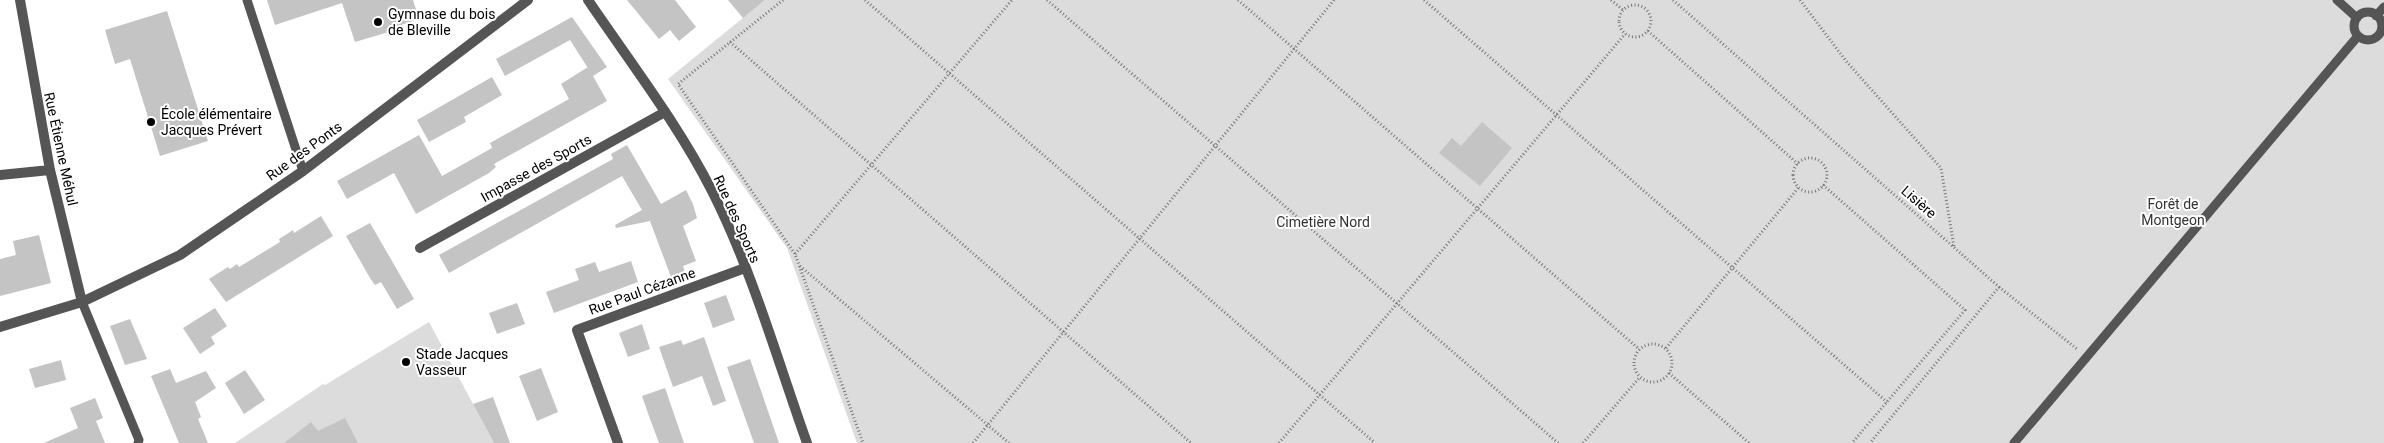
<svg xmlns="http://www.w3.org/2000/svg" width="2384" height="443" font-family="Roboto,sans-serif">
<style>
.green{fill:#dcdcdc}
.building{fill:#c4c4c4}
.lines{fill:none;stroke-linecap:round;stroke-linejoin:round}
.path{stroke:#777;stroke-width:3;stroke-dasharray:1 2.5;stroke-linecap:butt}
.service{stroke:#555;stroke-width:9}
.minor{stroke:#555;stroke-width:10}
.tertiary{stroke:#555;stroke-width:10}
.poi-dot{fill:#000;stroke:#fff;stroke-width:2}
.labels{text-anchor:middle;stroke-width:4;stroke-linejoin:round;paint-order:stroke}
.poi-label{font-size:14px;fill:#000;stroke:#fff;text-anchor:start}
.street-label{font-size:14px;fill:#000;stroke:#fff}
.park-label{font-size:14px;fill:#333;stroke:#fff}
</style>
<rect width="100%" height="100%" fill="#fff"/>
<!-- green -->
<path class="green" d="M765,0H2384V443H857L787,248L668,79Z
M429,322L494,443H235L323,384L325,385Z"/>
<!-- building -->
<path class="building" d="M267,0H413L419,19L395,27L392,31L355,42L342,3L275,25Z
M627,0H675L696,27L679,41L670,30L659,39Z
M728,0H765L743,18Z
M167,11L208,141L160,156L130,59L115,64L105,30Z
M572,17L607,67L593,76L570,40L505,76L496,59Z
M588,67L607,101L494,164L496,167L489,173L416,214L394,173L347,199L337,181L419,135L442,176L492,148L490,143L569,99L561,84Z
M492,77L502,95L464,117L466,122L429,142L417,120Z
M1482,122L1512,148L1480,186L1439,153L1452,138L1461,146Z
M627,145L661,204L686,190L693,204L697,218L683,226L696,261L683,266L685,272L671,277L650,221L616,228L615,225L642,210L622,176L449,273L439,255L613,159L611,154Z
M321,216L333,236L226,302L209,279L228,267L230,269L237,264L239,267L280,242L279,239L287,234L293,230L294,233Z
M370,223L414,299L397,309L381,282L375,285L370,278L346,236Z
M39,235L51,283L0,296V259L16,255L13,241Z
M631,261L638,282L554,313L546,292L579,280L575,269L595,262L599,272Z
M726,295L735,320L713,328L704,303Z
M517,303L525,324L497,334L489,313Z
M215,308L227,326L211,337L215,344L200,354L183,328Z
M130,319L147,359L125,365L110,326Z
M642,324L650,349L628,357L619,333Z
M704,337L726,401L713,406L702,376L673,387L659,347L681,340L683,345Z
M750,359L759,385L779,443H754L727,367Z
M61,360L66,380L35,388L29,369Z
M541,368L558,412L537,421L519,376Z
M170,369L176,383L206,371L216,388L195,402L201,417L198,419L208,443H179L151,376Z
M245,370L265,400L244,414L225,383Z
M665,388L684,443H659L650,419L642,396Z
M493,397L503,424L510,443H494L473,404Z
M95,398L103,418L96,421L105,443H44L78,428L70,408Z
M345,418L358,443H284L311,422L318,431Z"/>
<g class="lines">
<!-- path -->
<path class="path" d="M783,0L678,84L795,254L863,443
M865,0L1375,443
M1047,0L1558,443
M1238,0L1639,349
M1424,0L1887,402
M1611,0L1623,10
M1673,0L1999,287L1870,443
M1800,0L1846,61L1941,168L1954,247
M1619 21a16 16 0 1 1 32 0a16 16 0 1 1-32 0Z
M1648,31L1798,164
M730,42L1191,443
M1793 175a17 17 0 1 1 34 0a17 17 0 1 1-34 0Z
M1823,185L1965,310L1852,443
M795,254L1012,0
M800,266L1009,443
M1999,287L2077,349
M1634 363a19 19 0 1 1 38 0a19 19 0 1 1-38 0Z
M1666,348L1799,187
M1669,373L1749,443
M973,443L1334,0
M1279,443L1625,34
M1583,443L1640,377"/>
<!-- service -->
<path class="service" d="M247,0L303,171
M2337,0L2357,18
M2354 26a14 14 0 1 1 28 0a14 14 0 1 1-28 0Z
M2376,16L2384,7
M82,302L139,440L138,443
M2014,443L2358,36"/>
<!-- minor -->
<path class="minor" d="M20,0L50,170L82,302
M0,175L50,170
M420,248L665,112
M0,327L82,302L180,255L303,171L528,0
M618,443L577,330L745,268"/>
<!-- tertiary -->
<path class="tertiary" d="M588,0C630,62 678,124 712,191C752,270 777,359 807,443"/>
</g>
<!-- markers -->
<g class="poi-dot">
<circle cx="378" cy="22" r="5"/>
<circle cx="151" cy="122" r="5"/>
<circle cx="406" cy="362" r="5"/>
</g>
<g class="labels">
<!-- poi labels -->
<g class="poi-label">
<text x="388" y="19">Gymnase du bois<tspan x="388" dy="16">de Bleville</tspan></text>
<text x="161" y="119">École élémentaire<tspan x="161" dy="16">Jacques Prévert</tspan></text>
<text x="416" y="359">Stade Jacques<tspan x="416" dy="16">Vasseur</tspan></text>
</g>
<!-- street labels -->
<g class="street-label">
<text transform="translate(61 149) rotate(78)" y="5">Rue Étienne Méhul</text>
<text transform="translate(304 151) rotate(-36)" y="5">Rue des Ponts</text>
<text transform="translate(536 168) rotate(-29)" y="5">Impasse des Sports</text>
<text transform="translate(1919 202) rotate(41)" y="5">Lisière</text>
<text transform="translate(737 219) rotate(66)" y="5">Rue des Sports</text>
<text transform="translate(642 291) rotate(-20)" y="5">Rue Paul Cézanne</text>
</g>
<!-- park labels -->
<g class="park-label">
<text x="2173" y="209">Forêt de<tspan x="2173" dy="16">Montgeon</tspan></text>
<text x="1323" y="227">Cimetière Nord</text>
</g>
</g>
</svg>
